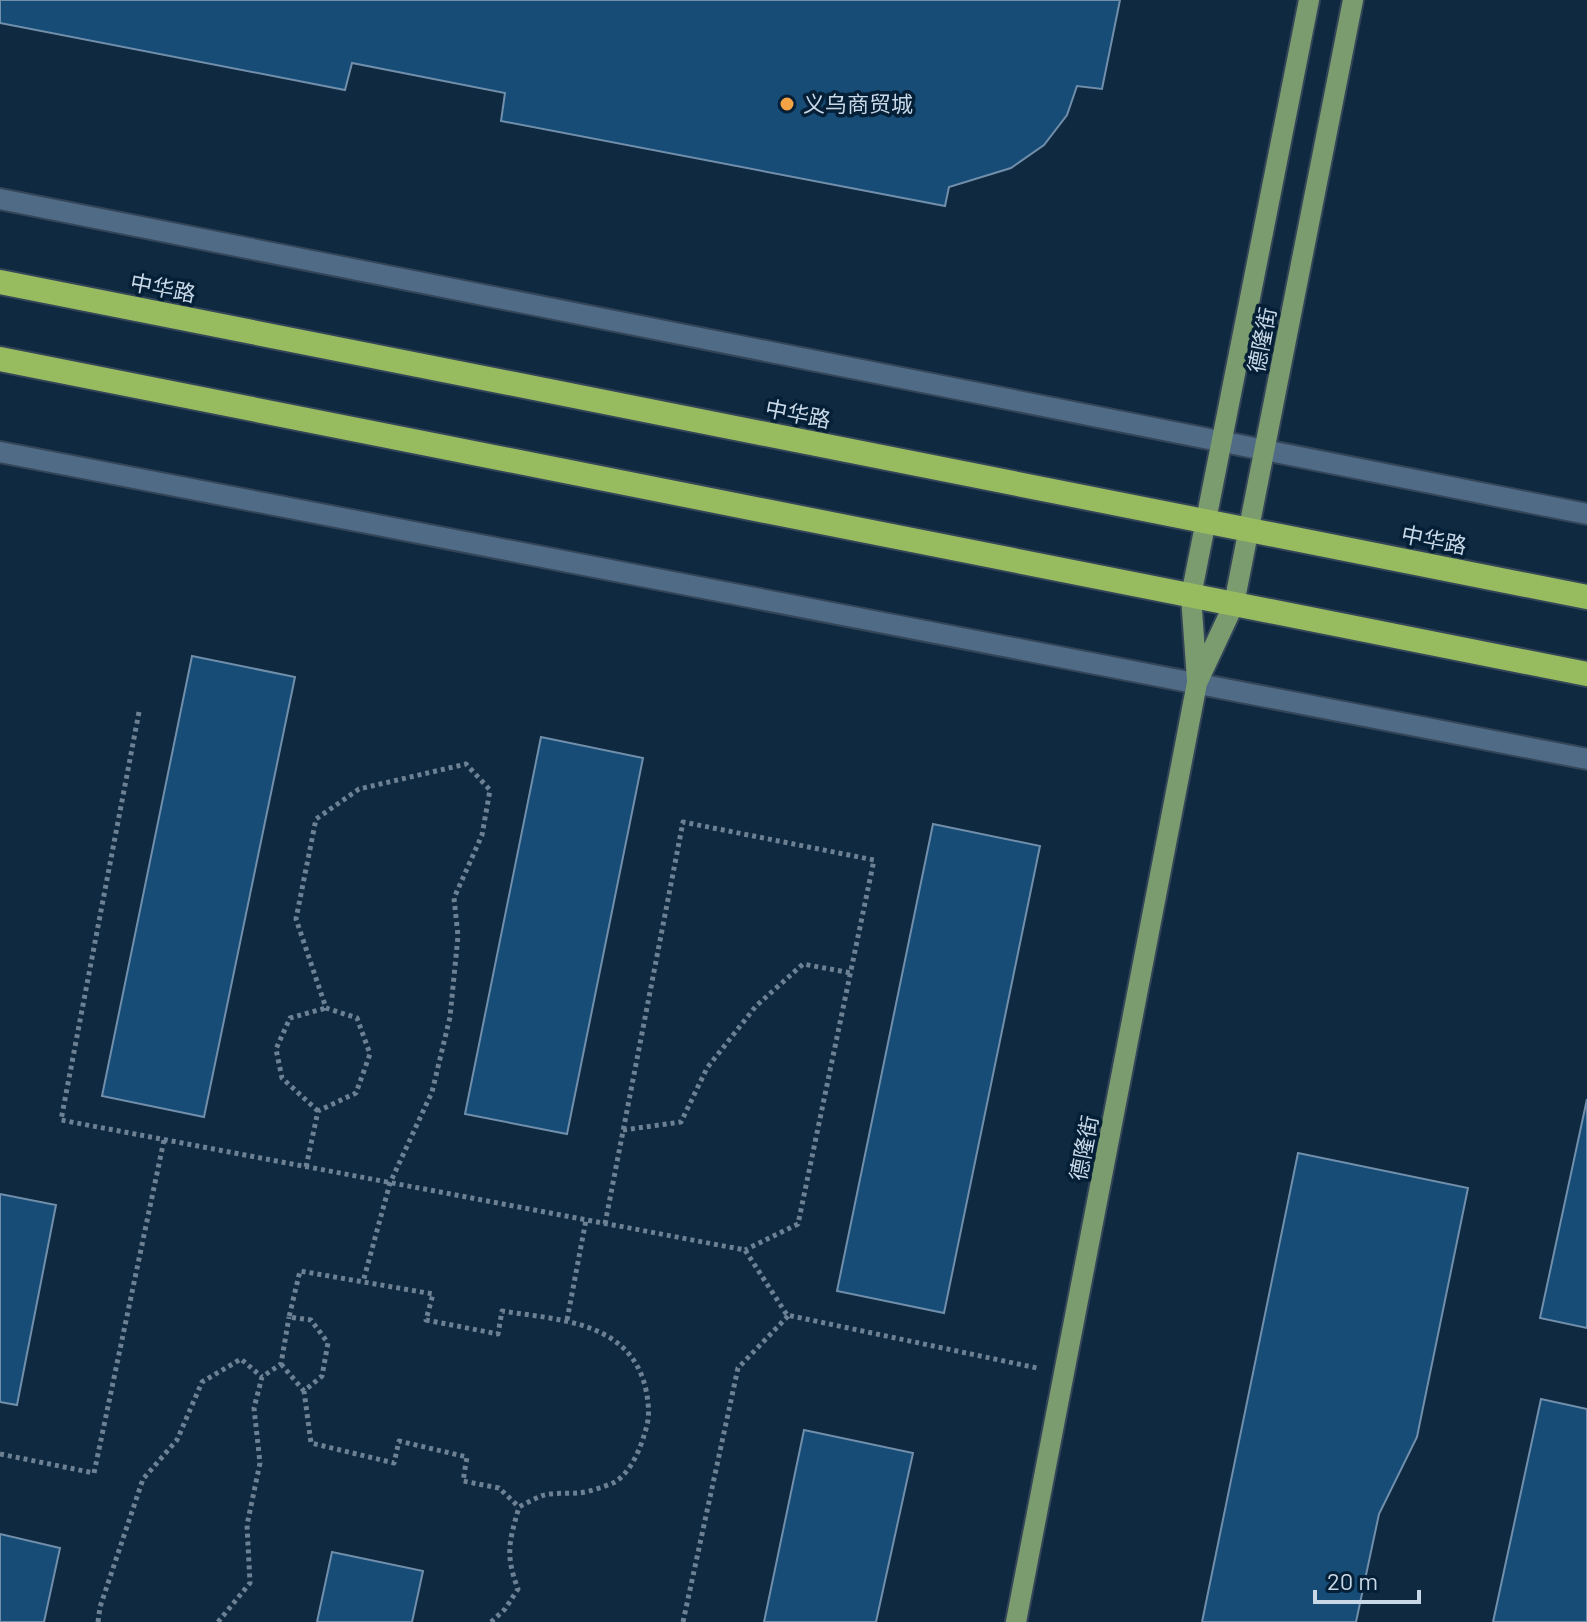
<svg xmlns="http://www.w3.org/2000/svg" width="1587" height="1622" font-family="Barlow,'Noto Sans SC',sans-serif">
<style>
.building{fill:#174c77;stroke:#718fab;stroke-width:2}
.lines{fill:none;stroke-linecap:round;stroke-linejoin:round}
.minor-casing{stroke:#344558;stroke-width:24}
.major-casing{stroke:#344558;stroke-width:24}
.highway-casing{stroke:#344558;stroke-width:28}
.path{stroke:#6c8194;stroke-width:5;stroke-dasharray:4 4;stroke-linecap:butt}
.minor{stroke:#4f6b86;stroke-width:20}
.major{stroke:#7a9c6f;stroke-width:20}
.highway{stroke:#97bc5f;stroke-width:24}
.poi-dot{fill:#f4a344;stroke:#041f36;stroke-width:3}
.labels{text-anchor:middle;stroke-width:7;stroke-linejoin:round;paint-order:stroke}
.poi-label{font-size:22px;fill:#c8d8e7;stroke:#041f36;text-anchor:start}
.street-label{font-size:22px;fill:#c8d8e7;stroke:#041f36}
</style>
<rect width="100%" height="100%" fill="#0e2940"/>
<!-- building -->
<path class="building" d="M0,0H1120L1102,89L1077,86L1067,115L1044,145L1011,168L949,187L945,206L501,121L505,93L352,63L345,90L0,23Z
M192,656L295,677L204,1117L102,1096Z
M541,737L643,758L567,1134L465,1114Z
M933,824L1040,846L944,1313L837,1291Z
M1587,1099V1328L1540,1318Z
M1298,1153L1468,1188L1417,1437L1379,1514L1356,1622H1202Z
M0,1194L56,1205L17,1405L0,1402Z
M1541,1399L1587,1409V1622H1493Z
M804,1430L913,1453L876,1622H764Z
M0,1534L60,1548L44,1622H0Z
M332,1552L423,1571L412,1622H317Z"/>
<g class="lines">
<!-- minor casing -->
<g class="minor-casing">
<path id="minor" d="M0,199L1587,514
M0,452L1587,759"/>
</g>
<!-- major casing -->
<g class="major-casing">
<path id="major" d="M1197,680L1191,596L1309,0
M1016,1622L1197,683L1234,604L1353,0"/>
</g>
<!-- highway casing -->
<g class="highway-casing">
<path id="highway" d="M0,282L1587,597
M0,359L1587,674"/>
</g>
<!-- path -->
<path class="path" d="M139,712L61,1120L745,1250L787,1315L1037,1368
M318,1111L282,1078L276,1049L290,1018L326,1008
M623,1130L681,1122L707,1068L756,1006L803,964L851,973
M306,1167L318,1111L356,1093L370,1054L357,1018L326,1008L296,919L316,819L359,789L466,764L490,790L482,835L454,898L458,936L450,1017L432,1092L390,1183L363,1282
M605,1224L683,822L874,860L798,1224L745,1250
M567,1320L586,1220
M281,1364L304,1391
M0,1454L94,1473L164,1140
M98,1622L100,1607L143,1479L177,1440L202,1382L241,1359L262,1377
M218,1622L250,1583L247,1525L260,1463L254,1408L262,1377L281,1364L289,1317
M491,1622L505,1609L518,1589C505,1555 509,1542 519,1507C526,1503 534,1499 541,1496C552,1492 566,1494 578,1493C589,1492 603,1487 613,1483C630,1474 640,1450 645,1432C650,1418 649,1405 646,1390C631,1321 559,1320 502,1311L498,1334L426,1320L433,1294L300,1271L289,1317L311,1320L328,1343L322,1376L304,1391L311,1443L394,1463L399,1441L467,1457L463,1481L499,1488L519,1507
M683,1622L738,1368L788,1316"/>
<!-- minor -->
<use href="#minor" class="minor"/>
<!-- major -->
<use href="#major" class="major"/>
<!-- highway -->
<use href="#highway" class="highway"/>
</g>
<!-- markers -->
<circle class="poi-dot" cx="787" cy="104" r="8"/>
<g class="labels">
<!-- poi labels -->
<g class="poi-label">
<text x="803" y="112">义乌商贸城</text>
</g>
<!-- street labels -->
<g class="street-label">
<text transform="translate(163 288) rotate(11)" y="8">中华路</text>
<text transform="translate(1262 340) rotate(-79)" y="8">德隆街</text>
<text transform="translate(798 414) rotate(11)" y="8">中华路</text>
<text transform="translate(1434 540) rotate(11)" y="8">中华路</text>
<text transform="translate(1084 1148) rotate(-79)" y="8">德隆街</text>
</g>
</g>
<!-- scale -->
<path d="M1315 1590v12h104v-12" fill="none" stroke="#c8d8e7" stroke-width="4"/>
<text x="1327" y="1590" font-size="24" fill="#c8d8e7" stroke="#041f36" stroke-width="6" paint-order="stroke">20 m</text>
</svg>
